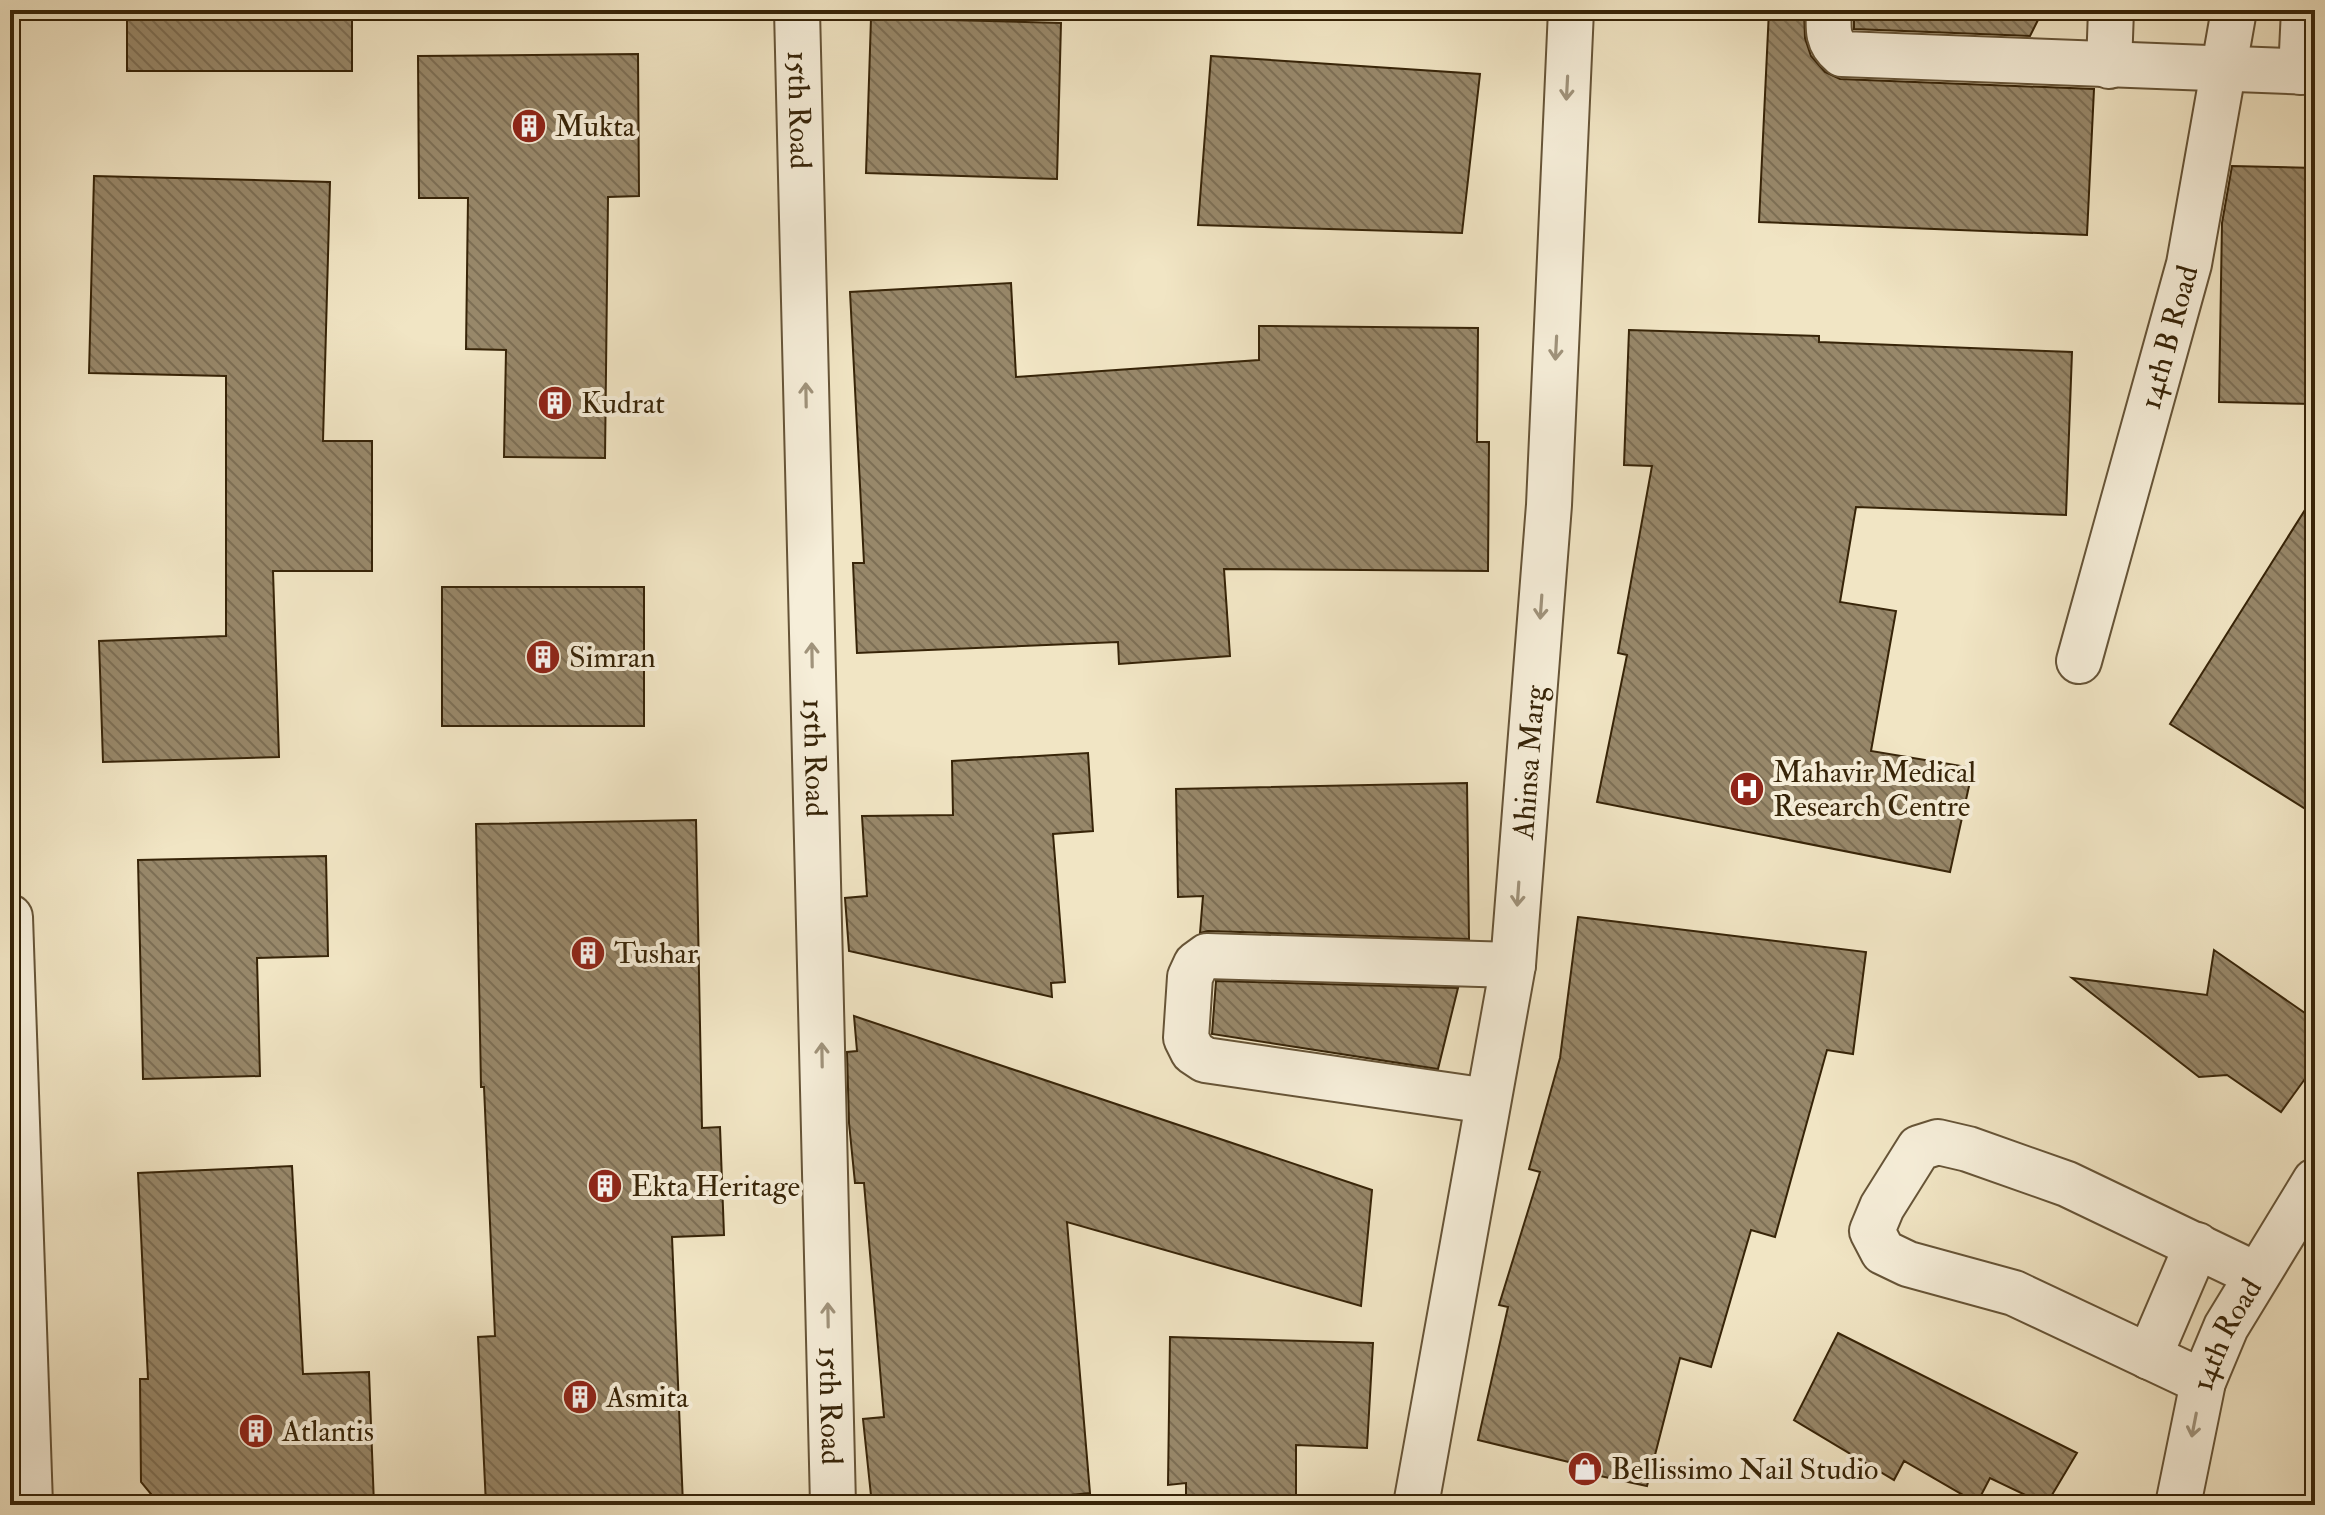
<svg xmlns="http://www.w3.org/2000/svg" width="2325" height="1515" font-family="'IM FELL Double Pica',serif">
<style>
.building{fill:url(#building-back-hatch);stroke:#372408;stroke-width:2}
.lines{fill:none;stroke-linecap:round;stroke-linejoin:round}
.minor-casing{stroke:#665437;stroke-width:48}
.minor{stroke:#f6eed9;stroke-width:44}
.oneway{stroke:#a0937b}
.labels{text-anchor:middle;stroke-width:8;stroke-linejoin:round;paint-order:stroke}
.street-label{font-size:30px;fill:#372408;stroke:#f6eed9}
.poi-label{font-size:30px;fill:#372408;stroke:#f6eed9;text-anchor:start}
</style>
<defs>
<pattern id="building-back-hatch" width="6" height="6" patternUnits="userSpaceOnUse" patternTransform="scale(2)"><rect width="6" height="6" fill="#98886a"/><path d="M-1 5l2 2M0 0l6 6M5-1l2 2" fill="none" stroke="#7d6f55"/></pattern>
</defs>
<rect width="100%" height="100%" fill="#f1e5c4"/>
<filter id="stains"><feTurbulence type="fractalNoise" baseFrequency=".0025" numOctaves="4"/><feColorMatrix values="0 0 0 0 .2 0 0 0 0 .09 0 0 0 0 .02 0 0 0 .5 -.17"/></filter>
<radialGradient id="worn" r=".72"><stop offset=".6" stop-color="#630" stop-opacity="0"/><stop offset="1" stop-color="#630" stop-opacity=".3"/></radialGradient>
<!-- building -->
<path class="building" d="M127,10H352V71H127Z
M1769,10H1804L1805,38L1811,56L1825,72L1840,79L2094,89L2087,235L1759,222Z
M1854,10H2043L2030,36L1854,29Z
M871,18L1061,23L1057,179L866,173Z
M638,54L639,196L608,197L605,458L504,457L506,350L466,349L468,198H419L418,56Z
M1211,56L1480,74L1462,233L1198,225Z
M2232,166L2315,168V404L2219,402L2222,223Z
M94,176L330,182L323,441H372V571H273L279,757L103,762L99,641L226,636V376L89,373Z
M1011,283L1016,377L1259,360V326L1478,328L1477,442H1489L1488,571L1224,569L1230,656L1119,664L1118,642L857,653L853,563H864L850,292Z
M1629,330L1819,336V342L2072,352L2066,515L1856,507L1840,602L1896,611L1871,751L1973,768L1950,872L1597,802L1627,655L1618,653L1652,466L1624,465Z
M2315,494V815L2170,724Z
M442,587H644V726H442Z
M1088,753L1093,831L1053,834L1065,982L1051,983L1052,997L849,951L845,898L867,896L862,816L953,815L952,761Z
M1467,783L1469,939L1208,931L1200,933L1203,896L1178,897L1176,789Z
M696,820L702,1128L720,1127L724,1235L672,1237L683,1505H486L478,1337L495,1336L484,1087H481L476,824Z
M326,856L328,956L257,958L260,1076L143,1079L138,860Z
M1578,917L1866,952L1853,1054L1827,1050L1775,1237L1751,1230L1711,1367L1680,1358L1647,1486L1572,1470L1573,1463L1478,1440L1508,1307L1499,1305L1540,1172L1529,1169L1560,1058Z
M2214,950L2315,1020V1065L2281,1112L2227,1075L2199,1077L2072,978L2207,995Z
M1216,981L1458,988L1438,1069L1212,1034Z
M854,1016L1372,1190L1361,1306L1067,1222L1090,1493L970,1505H872L863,1419L884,1417L864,1183H855L849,1123L847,1052L857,1051Z
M292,1166L303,1374L369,1372L374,1505H160L141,1482L140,1379H148L138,1173Z
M1838,1333L2077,1453L2046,1505L1990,1478L1977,1503L1904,1461L1894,1480L1794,1420Z
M1170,1337L1373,1343L1367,1448L1296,1445V1505H1186V1483L1168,1485Z"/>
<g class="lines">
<!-- minor casing -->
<g class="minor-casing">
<g id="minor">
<path id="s1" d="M797,10L833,1505"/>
<path d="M1829,10C1828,29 1827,42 1842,54L2315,72"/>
<path d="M2109,66L2111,10"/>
<path d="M2301,72L2304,10"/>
<path id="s2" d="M2079,661L2189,264L2234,10"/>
<path d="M10,917L30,1505"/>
<path d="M1488,1101L1205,1060L1193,1052L1186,1038L1190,977L1196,964L1207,956L1513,965"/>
<path d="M2149,1357L2197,1245"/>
<path d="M2203,1382L2014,1293L1908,1264L1883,1252L1872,1231L1882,1207L1919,1148L1938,1142L1968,1149L2067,1184L2257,1275"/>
<path id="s3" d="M1416,1505L1513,965L1549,505L1571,10"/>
<path id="s4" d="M2178,1505L2203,1382L2226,1327L2315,1181"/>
</g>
</g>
<!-- minor -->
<use href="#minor" class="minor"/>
</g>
<!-- one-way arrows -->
<defs><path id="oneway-shaft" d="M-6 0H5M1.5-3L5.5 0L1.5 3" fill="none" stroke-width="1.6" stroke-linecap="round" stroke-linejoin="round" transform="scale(2)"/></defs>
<g class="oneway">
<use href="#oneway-shaft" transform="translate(1567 88) rotate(93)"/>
<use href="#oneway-shaft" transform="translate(1556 348) rotate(93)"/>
<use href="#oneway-shaft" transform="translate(806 395) rotate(-91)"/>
<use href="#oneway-shaft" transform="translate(1541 607) rotate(94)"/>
<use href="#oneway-shaft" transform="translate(812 655) rotate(-91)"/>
<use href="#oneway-shaft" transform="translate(1518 894) rotate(94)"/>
<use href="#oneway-shaft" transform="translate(822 1055) rotate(-91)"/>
<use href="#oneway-shaft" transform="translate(828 1315) rotate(-91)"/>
<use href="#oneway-shaft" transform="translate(2194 1425) rotate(101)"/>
</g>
<!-- icons -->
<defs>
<g id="building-disc" transform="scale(1.8)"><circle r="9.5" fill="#8f2418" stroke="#f6eed9"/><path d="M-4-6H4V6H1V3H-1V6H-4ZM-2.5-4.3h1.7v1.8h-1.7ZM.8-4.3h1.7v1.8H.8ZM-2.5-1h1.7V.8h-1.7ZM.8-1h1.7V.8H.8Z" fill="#fff"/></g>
<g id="hospital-disc" transform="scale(1.8)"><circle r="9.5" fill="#8f2418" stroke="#f6eed9"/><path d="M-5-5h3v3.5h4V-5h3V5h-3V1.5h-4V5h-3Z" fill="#fff"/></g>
<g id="shop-disc" transform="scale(1.8)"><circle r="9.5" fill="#8f2418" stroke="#f6eed9"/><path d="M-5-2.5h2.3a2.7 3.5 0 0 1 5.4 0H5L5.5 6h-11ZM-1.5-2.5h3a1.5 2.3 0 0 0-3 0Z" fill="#fff"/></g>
</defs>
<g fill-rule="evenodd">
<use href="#building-disc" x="529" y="126"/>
<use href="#building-disc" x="555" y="403"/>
<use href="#building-disc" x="543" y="657"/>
<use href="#hospital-disc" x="1747" y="789"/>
<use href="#building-disc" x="588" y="953"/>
<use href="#building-disc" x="605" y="1186"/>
<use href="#building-disc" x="580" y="1397"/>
<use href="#building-disc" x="256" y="1431"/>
<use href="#shop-disc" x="1585" y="1469"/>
</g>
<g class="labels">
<!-- street labels -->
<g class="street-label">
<text dy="10" stroke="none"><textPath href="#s1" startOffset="100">15th Road</textPath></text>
<text dy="10" stroke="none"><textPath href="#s2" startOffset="336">14th B Road</textPath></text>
<text dy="10" stroke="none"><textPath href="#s1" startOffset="748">15th Road</textPath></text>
<text dy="10" stroke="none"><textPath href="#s3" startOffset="752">Ahinsa Marg</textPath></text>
<text dy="10" stroke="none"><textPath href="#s4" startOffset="178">14th Road</textPath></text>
<text dy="10" stroke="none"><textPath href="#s1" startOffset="1396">15th Road</textPath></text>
</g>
<!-- poi labels -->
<g class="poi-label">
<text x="555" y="136">Mukta</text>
<text x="581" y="413">Kudrat</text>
<text x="569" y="667">Simran</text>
<text x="1773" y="782">Mahavir Medical<tspan x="1773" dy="34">Research Centre</tspan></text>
<text x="614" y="963">Tushar</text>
<text x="631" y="1196">Ekta Heritage</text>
<text x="606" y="1407">Asmita</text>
<text x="282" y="1441">Atlantis</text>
<text x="1611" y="1479">Bellissimo Nail Studio</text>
</g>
</g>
<!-- margin -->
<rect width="2325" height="1515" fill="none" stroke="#f1e5c4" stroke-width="40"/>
<rect x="12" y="12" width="2301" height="1491" fill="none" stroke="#372408" stroke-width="4"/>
<rect x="20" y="20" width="2285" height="1475" fill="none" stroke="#372408" stroke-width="2"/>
<rect width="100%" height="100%" filter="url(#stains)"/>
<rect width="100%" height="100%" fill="url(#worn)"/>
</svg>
